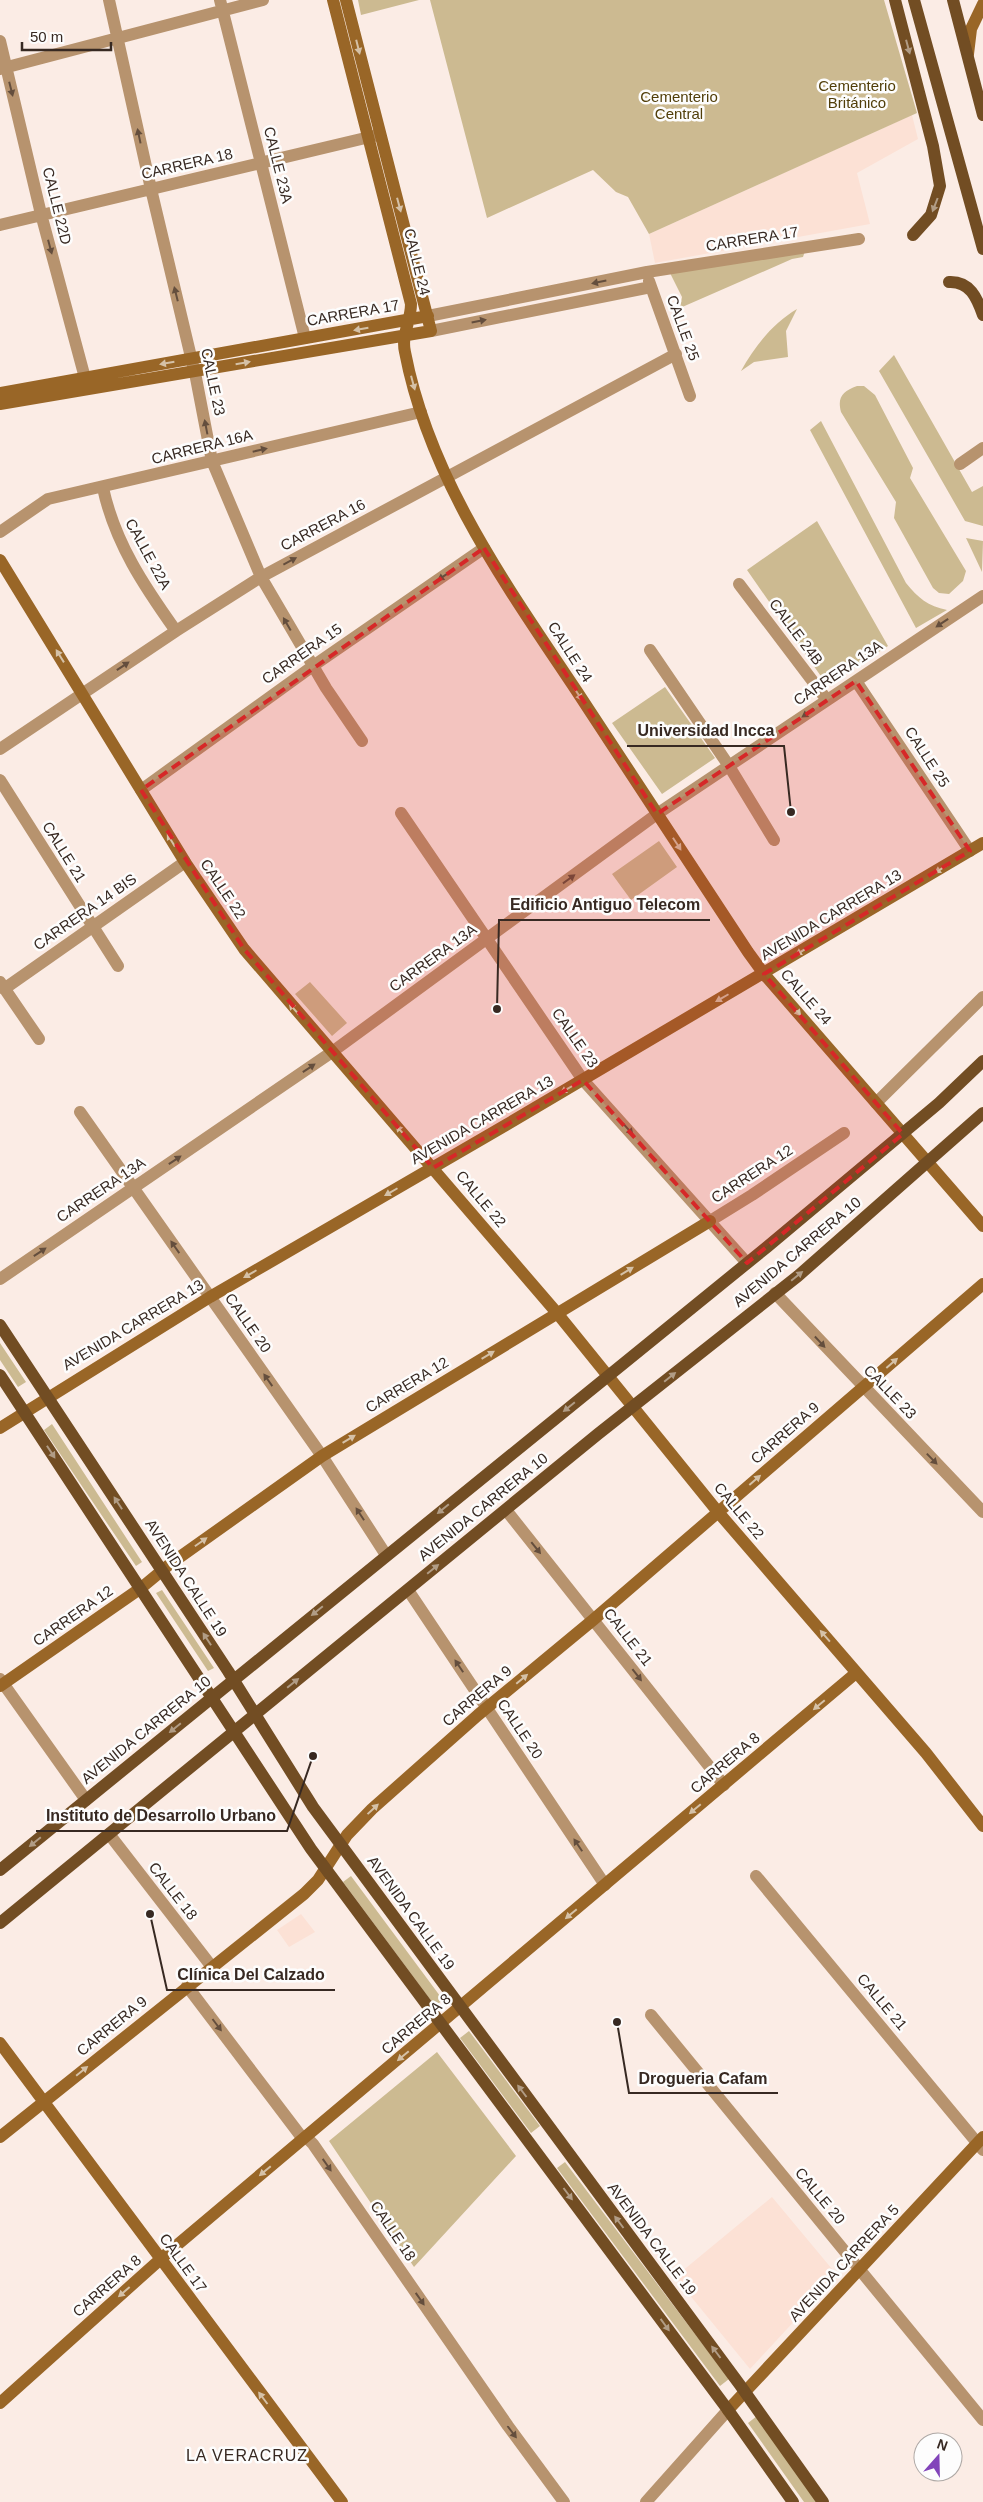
<svg xmlns="http://www.w3.org/2000/svg" width="983" height="2502" font-family="Helvetica,sans-serif">
<style>
.built{fill:#fce1d5}
.green{fill:#ccba91}
.lines{fill:none;stroke-linecap:round;stroke-linejoin:round}
.street{stroke:#b7936e;stroke-width:12}
.secondary{stroke:#996627;stroke-width:12}
.primary{stroke:#724d23;stroke-width:12}
.oneway{fill:#d5c1a7}
.oneway2{fill:#b19c85}
.oneway3{fill:#644e3d}
.marked{fill:#d62828;fill-opacity:0.2;stroke:#d62828;stroke-width:4;stroke-dasharray:10 6;stroke-linejoin:round}
.labels{text-anchor:middle;stroke-width:5;stroke-linejoin:round;paint-order:stroke}
.park-label{font-size:15px;fill:#513e09;stroke:#fdfdfd}
.street-label{font-size:15px;fill:#372922;stroke:#fdfdfd}
.neighbourhood-label{font-size:16px;letter-spacing:1px;fill:#372922;stroke:#fdfdfd}
.leader{fill:none;stroke:#372922;stroke-width:2}
.callout-dot{fill:#372922;stroke:#fdfdfd;stroke-width:2}
.callout-label{font-size:16px;text-anchor:middle;font-weight:bold;fill:#372922;stroke:#fdfdfd;stroke-width:5;stroke-linejoin:round;paint-order:stroke}
</style>
<rect width="100%" height="100%" fill="#fbece5"/>
<!-- built -->
<path class="built" d="M912,115L918,139L857,173L870,224L655,263L649,234Z
M301,1914L315,1932L289,1947L277,1930Z
M772,2197L837,2275L750,2369L675,2277Z"/>
<!-- green -->
<path class="green" d="M358,0H419L361,15Z
M430,0H884L917,113L649,234L628,197L616,192L593,170L487,218Z
M805,251L803,257L792,259L680,308L682,297L670,273Z
M797,309L786,331L788,357L754,362L741,371C755,346 773,323 797,309Z
M894,355L972,492L983,486V526L965,521L879,371Z
M857,386H864L875,395L913,468L910,478L966,571L963,581L949,594L939,593L933,588L894,518L896,502L841,412C837,397 843,391 857,386Z
M821,421L906,583C918,598 928,606 947,610L916,628L810,430Z
M817,521L888,646L827,685L747,570Z
M966,538L983,541L982,572Z
M665,687L715,758L662,794L612,723Z
M659,841L677,867L631,900L612,874Z
M310,982L347,1023L332,1036L295,994Z
M0,1343L26,1382L18,1387L0,1360Z
M52,1424L142,1562L136,1566L44,1430Z
M162,1590L214,1668L208,1671L156,1593Z
M351,1876L443,2000L435,2006L343,1882Z
M469,2031L540,2126L531,2133L460,2038Z
M437,2052L516,2156L414,2267L329,2141Z
M565,2162L729,2379L720,2386L557,2168Z
M757,2416L817,2502H804L748,2423Z"/>
<g class="lines">
<!-- street -->
<path class="street" d="M109,0L151,189L196,378L212,461L261,577L326,688L362,741
M220,0L305,338
M0,41L41,214L85,378
M0,69L263,0
M0,225L378,135
M649,281L690,396
M428,316L647,272L859,239
M431,331L651,287
M960,464L983,448
M103,488C115,543 144,586 176,631
M0,532L48,499L421,412
M739,584L827,700
M650,650L729,766L774,840
M856,681L970,851
M0,749L176,631L261,577L676,354
M0,780L118,966
M141,790L313,666L484,548
M401,813L583,1080L747,1263
M0,982L39,1039
M4,989L185,862
M876,1103L983,997
M80,1112L322,1456L386,1555
M710,1221L752,1195L844,1133
M0,1279L332,1052L657,814L983,596
M775,1293L983,1512
M506,1510L724,1785
M408,1590L605,1885
M0,1679L86,1800
M109,1834L212,1967
M756,1876L983,2150
M187,1986L300,2135L306,2137L313,2144L508,2426L564,2502
M651,2015L983,2420
M646,2502L728,2410"/>
<!-- secondary -->
<path class="secondary" d="M333,0L411,304C411,321 401,335 405,352C429,478 506,585 576,690C633,777 691,865 748,952L764,974L983,1226
M968,54L971,29L983,4
M0,393L428,316
M0,404L431,331L346,0
M0,560L185,862L244,949L557,1313L718,1512L926,1753L983,1826
M0,1428L210,1297L506,1125L983,843
M0,1686L141,1588L170,1564L322,1456L710,1221
M0,2043L342,2502
M0,2137L304,1894L318,1880L347,1835L372,1809L478,1715L593,1620L983,1284
M0,2403L164,2256L856,1673
M728,2410L983,2137"/>
<!-- primary -->
<path class="primary" d="M895,0L933,146L940,186L931,215L913,235
M914,0L983,249
M953,0L983,115
M949,282C970,281 977,298 983,315
M0,1325L228,1671L313,1807L740,2385L823,2502
M0,1375L311,1849L728,2410L793,2502
M0,1870L767,1247L939,1103L983,1061
M0,1923L598,1434L798,1276L983,1113"/>
</g>
<!-- one-way arrows -->
<defs><path id="oneway-solid" d="M-6-.8H1V-3.2L6.5 0L1 3.2V.8H-6Z" transform="scale(1.25)"/></defs>
<g class="oneway">
<use href="#oneway-solid" transform="translate(358 47) rotate(76)"/>
<use href="#oneway-solid" transform="translate(399 205) rotate(75)"/>
<use href="#oneway-solid" transform="translate(361 329) rotate(170)"/>
<use href="#oneway-solid" transform="translate(167 363) rotate(170)"/>
<use href="#oneway-solid" transform="translate(243 363) rotate(-10)"/>
<use href="#oneway-solid" transform="translate(413 383) rotate(75)"/>
<use href="#oneway-solid" transform="translate(60 656) rotate(-122)"/>
<use href="#oneway-solid" transform="translate(578 694) rotate(57)"/>
<use href="#oneway-solid" transform="translate(171 840) rotate(-121)"/>
<use href="#oneway-solid" transform="translate(677 844) rotate(57)"/>
<use href="#oneway-solid" transform="translate(941 869) rotate(149)"/>
<use href="#oneway-solid" transform="translate(802 951) rotate(149)"/>
<use href="#oneway-solid" transform="translate(722 998) rotate(150)"/>
<use href="#oneway-solid" transform="translate(294 1009) rotate(-131)"/>
<use href="#oneway-solid" transform="translate(796 1010) rotate(49)"/>
<use href="#oneway-solid" transform="translate(567 1089) rotate(150)"/>
<use href="#oneway-solid" transform="translate(401 1131) rotate(-131)"/>
<use href="#oneway-solid" transform="translate(391 1192) rotate(150)"/>
<use href="#oneway-solid" transform="translate(627 1271) rotate(-31)"/>
<use href="#oneway-solid" transform="translate(250 1274) rotate(150)"/>
<use href="#oneway-solid" transform="translate(488 1355) rotate(-31)"/>
<use href="#oneway-solid" transform="translate(892 1363) rotate(-41)"/>
<use href="#oneway-solid" transform="translate(349 1439) rotate(-31)"/>
<use href="#oneway-solid" transform="translate(755 1480) rotate(-41)"/>
<use href="#oneway-solid" transform="translate(201 1542) rotate(-35)"/>
<use href="#oneway-solid" transform="translate(825 1636) rotate(-131)"/>
<use href="#oneway-solid" transform="translate(522 1679) rotate(-40)"/>
<use href="#oneway-solid" transform="translate(819 1705) rotate(140)"/>
<use href="#oneway-solid" transform="translate(373 1809) rotate(-43)"/>
<use href="#oneway-solid" transform="translate(695 1809) rotate(140)"/>
<use href="#oneway-solid" transform="translate(571 1914) rotate(140)"/>
<use href="#oneway-solid" transform="translate(403 2056) rotate(140)"/>
<use href="#oneway-solid" transform="translate(82 2071) rotate(-39)"/>
<use href="#oneway-solid" transform="translate(265 2171) rotate(140)"/>
<use href="#oneway-solid" transform="translate(124 2292) rotate(139)"/>
<use href="#oneway-solid" transform="translate(263 2398) rotate(-127)"/>
</g>
<g class="oneway2">
<use href="#oneway-solid" transform="translate(908 47) rotate(75)"/>
<use href="#oneway-solid" transform="translate(935 205) rotate(111)"/>
<use href="#oneway-solid" transform="translate(797 1276) rotate(-39)"/>
<use href="#oneway-solid" transform="translate(670 1377) rotate(-39)"/>
<use href="#oneway-solid" transform="translate(569 1407) rotate(141)"/>
<use href="#oneway-solid" transform="translate(51 1452) rotate(57)"/>
<use href="#oneway-solid" transform="translate(118 1503) rotate(-123)"/>
<use href="#oneway-solid" transform="translate(443 1509) rotate(141)"/>
<use href="#oneway-solid" transform="translate(433 1569) rotate(-39)"/>
<use href="#oneway-solid" transform="translate(317 1611) rotate(141)"/>
<use href="#oneway-solid" transform="translate(207 1639) rotate(-123)"/>
<use href="#oneway-solid" transform="translate(293 1683) rotate(-39)"/>
<use href="#oneway-solid" transform="translate(175 1728) rotate(141)"/>
<use href="#oneway-solid" transform="translate(35 1842) rotate(141)"/>
<use href="#oneway-solid" transform="translate(522 2091) rotate(-127)"/>
<use href="#oneway-solid" transform="translate(568 2194) rotate(53)"/>
<use href="#oneway-solid" transform="translate(619 2222) rotate(-127)"/>
<use href="#oneway-solid" transform="translate(665 2325) rotate(54)"/>
<use href="#oneway-solid" transform="translate(716 2352) rotate(-127)"/>
</g>
<g class="oneway3">
<use href="#oneway-solid" transform="translate(11 89) rotate(76)"/>
<use href="#oneway-solid" transform="translate(139 136) rotate(-102)"/>
<use href="#oneway-solid" transform="translate(50 247) rotate(75)"/>
<use href="#oneway-solid" transform="translate(599 282) rotate(168)"/>
<use href="#oneway-solid" transform="translate(176 294) rotate(-104)"/>
<use href="#oneway-solid" transform="translate(479 321) rotate(-11)"/>
<use href="#oneway-solid" transform="translate(206 427) rotate(-101)"/>
<use href="#oneway-solid" transform="translate(260 450) rotate(-13)"/>
<use href="#oneway-solid" transform="translate(290 561) rotate(-28)"/>
<use href="#oneway-solid" transform="translate(444 576) rotate(146)"/>
<use href="#oneway-solid" transform="translate(942 623) rotate(146)"/>
<use href="#oneway-solid" transform="translate(287 624) rotate(-120)"/>
<use href="#oneway-solid" transform="translate(123 666) rotate(-34)"/>
<use href="#oneway-solid" transform="translate(808 713) rotate(146)"/>
<use href="#oneway-solid" transform="translate(569 879) rotate(-36)"/>
<use href="#oneway-solid" transform="translate(309 1068) rotate(-34)"/>
<use href="#oneway-solid" transform="translate(628 1129) rotate(48)"/>
<use href="#oneway-solid" transform="translate(175 1160) rotate(-34)"/>
<use href="#oneway-solid" transform="translate(175 1247) rotate(-125)"/>
<use href="#oneway-solid" transform="translate(40 1252) rotate(-34)"/>
<use href="#oneway-solid" transform="translate(820 1342) rotate(47)"/>
<use href="#oneway-solid" transform="translate(268 1380) rotate(-125)"/>
<use href="#oneway-solid" transform="translate(932 1459) rotate(46)"/>
<use href="#oneway-solid" transform="translate(360 1514) rotate(-123)"/>
<use href="#oneway-solid" transform="translate(536 1548) rotate(51)"/>
<use href="#oneway-solid" transform="translate(459 1666) rotate(-124)"/>
<use href="#oneway-solid" transform="translate(637 1675) rotate(52)"/>
<use href="#oneway-solid" transform="translate(578 1845) rotate(-124)"/>
<use href="#oneway-solid" transform="translate(217 2025) rotate(53)"/>
<use href="#oneway-solid" transform="translate(327 2165) rotate(55)"/>
<use href="#oneway-solid" transform="translate(420 2299) rotate(55)"/>
<use href="#oneway-solid" transform="translate(512 2432) rotate(53)"/>
</g>
<!-- marked area -->
<path class="marked" d="M484,548L657,814L856,681L970,851L764,974L903,1134L747,1263L583,1080L433,1168L244,949L141,790Z"/>
<g class="labels">
<!-- park labels -->
<g class="park-label">
<text x="857" y="91">Cementerio<tspan x="857" dy="17">Británico</tspan></text>
<text x="679" y="102">Cementerio<tspan x="679" dy="17">Central</tspan></text>
</g>
<!-- street labels -->
<g class="street-label">
<text transform="translate(187 164) rotate(-13)" y="5">CARRERA 18</text>
<text transform="translate(278 165) rotate(76)" y="5">CALLE 23A</text>
<text transform="translate(57 206) rotate(76)" y="5">CALLE 22D</text>
<text transform="translate(752 239) rotate(-9)" y="5">CARRERA 17</text>
<text transform="translate(417 262) rotate(76)" y="5">CALLE 24</text>
<text transform="translate(353 313) rotate(-10)" y="5">CARRERA 17</text>
<text transform="translate(683 328) rotate(70)" y="5">CALLE 25</text>
<text transform="translate(213 382) rotate(78)" y="5">CALLE 23</text>
<text transform="translate(202 447) rotate(-14)" y="5">CARRERA 16A</text>
<text transform="translate(323 525) rotate(-28)" y="5">CARRERA 16</text>
<text transform="translate(148 554) rotate(61)" y="5">CALLE 22A</text>
<text transform="translate(796 632) rotate(53)" y="5">CALLE 24B</text>
<text transform="translate(570 652) rotate(57)" y="5">CALLE 24</text>
<text transform="translate(302 654) rotate(-35)" y="5">CARRERA 15</text>
<text transform="translate(838 673) rotate(-34)" y="5">CARRERA 13A</text>
<text transform="translate(927 757) rotate(57)" y="5">CALLE 25</text>
<text transform="translate(64 852) rotate(58)" y="5">CALLE 21</text>
<text transform="translate(223 889) rotate(56)" y="5">CALLE 22</text>
<text transform="translate(85 912) rotate(-35)" y="5">CARRERA 14 BIS</text>
<text transform="translate(831 915) rotate(-31)" y="5">AVENIDA CARRERA 13</text>
<text transform="translate(433 958) rotate(-36)" y="5">CARRERA 13A</text>
<text transform="translate(806 997) rotate(49)" y="5">CALLE 24</text>
<text transform="translate(575 1038) rotate(55)" y="5">CALLE 23</text>
<text transform="translate(482 1120) rotate(-30)" y="5">AVENIDA CARRERA 13</text>
<text transform="translate(752 1174) rotate(-33)" y="5">CARRERA 12</text>
<text transform="translate(101 1190) rotate(-34)" y="5">CARRERA 13A</text>
<text transform="translate(481 1199) rotate(50)" y="5">CALLE 22</text>
<text transform="translate(797 1252) rotate(-40)" y="5">AVENIDA CARRERA 10</text>
<text transform="translate(248 1323) rotate(55)" y="5">CALLE 20</text>
<text transform="translate(133 1325) rotate(-31)" y="5">AVENIDA CARRERA 13</text>
<text transform="translate(407 1385) rotate(-31)" y="5">CARRERA 12</text>
<text transform="translate(890 1392) rotate(46)" y="5">CALLE 23</text>
<text transform="translate(785 1433) rotate(-41)" y="5">CARRERA 9</text>
<text transform="translate(483 1507) rotate(-39)" y="5">AVENIDA CARRERA 10</text>
<text transform="translate(739 1511) rotate(50)" y="5">CALLE 22</text>
<text transform="translate(186 1578) rotate(57)" y="5">AVENIDA CALLE 19</text>
<text transform="translate(73 1616) rotate(-35)" y="5">CARRERA 12</text>
<text transform="translate(628 1637) rotate(52)" y="5">CALLE 21</text>
<text transform="translate(477 1696) rotate(-40)" y="5">CARRERA 9</text>
<text transform="translate(520 1729) rotate(56)" y="5">CALLE 20</text>
<text transform="translate(146 1730) rotate(-39)" y="5">AVENIDA CARRERA 10</text>
<text transform="translate(725 1763) rotate(-40)" y="5">CARRERA 8</text>
<text transform="translate(173 1891) rotate(52)" y="5">CALLE 18</text>
<text transform="translate(411 1913) rotate(54)" y="5">AVENIDA CALLE 19</text>
<text transform="translate(882 2002) rotate(50)" y="5">CALLE 21</text>
<text transform="translate(416 2024) rotate(-40)" y="5">CARRERA 8</text>
<text transform="translate(112 2026) rotate(-39)" y="5">CARRERA 9</text>
<text transform="translate(820 2196) rotate(50)" y="5">CALLE 20</text>
<text transform="translate(393 2231) rotate(56)" y="5">CALLE 18</text>
<text transform="translate(652 2239) rotate(53)" y="5">AVENIDA CALLE 19</text>
<text transform="translate(183 2263) rotate(54)" y="5">CALLE 17</text>
<text transform="translate(844 2263) rotate(-47)" y="5">AVENIDA CARRERA 5</text>
<text transform="translate(107 2286) rotate(-41)" y="5">CARRERA 8</text>
</g>
<!-- neighbourhood labels -->
<g class="neighbourhood-label">
<text x="247" y="2461">LA VERACRUZ</text>
</g>
</g>
<!-- callouts -->
<path class="leader" d="M791 812L784 746H627M497 1009L499 920H710M313 1756L287 1831H36M150 1914L167 1990H335M617 2022L629 2093H778"/>
<g class="callout-dot">
<circle cx="791" cy="812" r="5"/>
<circle cx="497" cy="1009" r="5"/>
<circle cx="313" cy="1756" r="5"/>
<circle cx="150" cy="1914" r="5"/>
<circle cx="617" cy="2022" r="5"/>
</g>
<g class="callout-label">
<text x="706" y="736">Universidad Incca</text>
<text x="605" y="910">Edificio Antiguo Telecom</text>
<text x="161" y="1821">Instituto de Desarrollo Urbano</text>
<text x="251" y="1980">Clínica Del Calzado</text>
<text x="703" y="2084">Drogueria Cafam</text>
</g>
<!-- north arrow -->
<g transform="translate(938 2457) rotate(20)"><circle r="24" fill="#fdfdfd" stroke="#aea8a5"/>
<path d="M0-4L9 19L0 12L-9 19Z" fill="#8244ba"/>
<text y="-8" font-size="14" font-weight="bold" text-anchor="middle" fill="#372922">N</text>
</g>
<!-- scale -->
<path d="M22 42v8h89v-8" fill="none" stroke="#372922" stroke-width="2.5"/>
<text x="30" y="42" font-size="15" fill="#372922" stroke="#fdfdfd" stroke-width="4" paint-order="stroke">50 m</text>
</svg>
